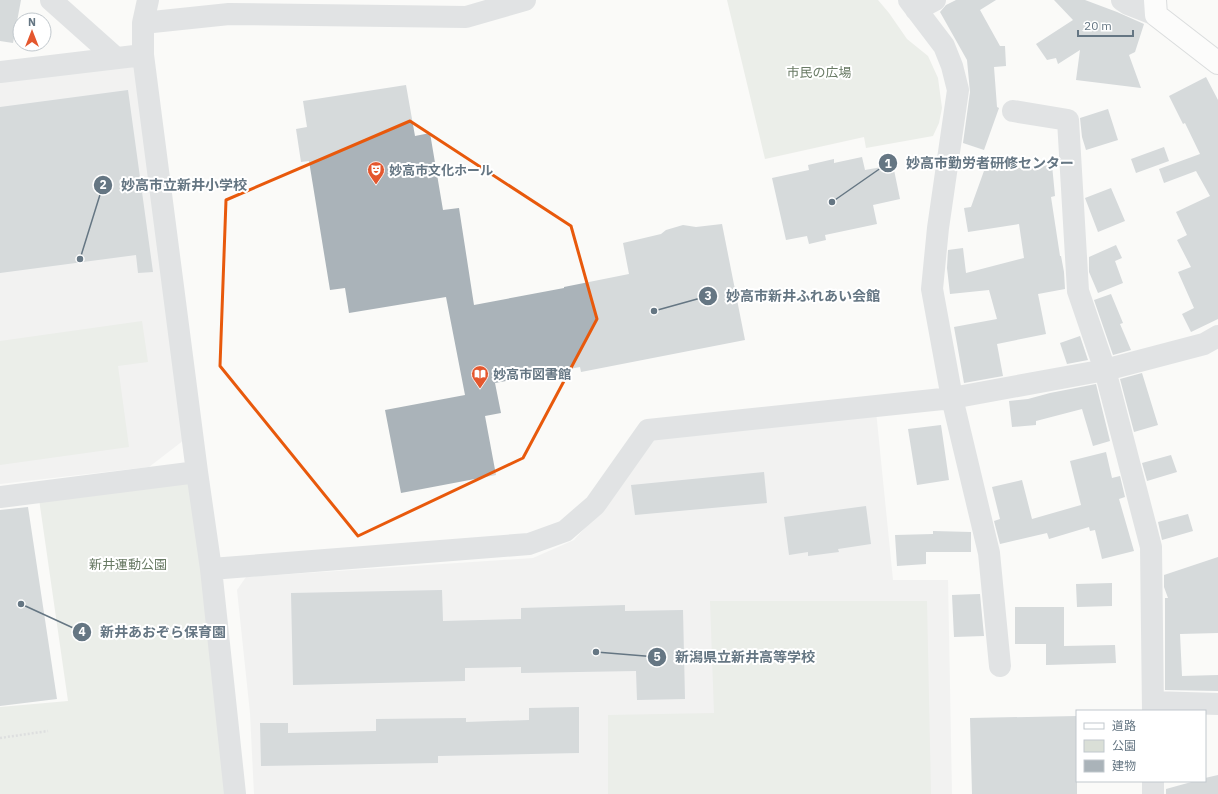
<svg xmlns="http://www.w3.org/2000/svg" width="1218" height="794" font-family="'IBM Plex Sans','Noto Sans JP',sans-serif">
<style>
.built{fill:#e8e9e9}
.green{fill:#dadfd7}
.building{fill:#aab3b9}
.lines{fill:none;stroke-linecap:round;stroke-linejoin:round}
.major-casing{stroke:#b5babe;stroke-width:24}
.path{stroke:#bbbfc2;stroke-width:2.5;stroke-dasharray:2 2;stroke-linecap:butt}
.minor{stroke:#c3c8cc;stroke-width:22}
.major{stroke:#fff;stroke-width:22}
.marked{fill:none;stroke:#e8590c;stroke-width:3;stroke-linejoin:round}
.labels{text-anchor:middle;stroke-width:4;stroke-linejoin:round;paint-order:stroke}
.park-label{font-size:13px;fill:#687a64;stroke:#fff}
.poi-label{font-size:13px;font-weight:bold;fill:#657683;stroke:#fff;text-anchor:start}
.leader{fill:none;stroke:#657683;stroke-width:1.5}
.callout-dot{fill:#657683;stroke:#fff;stroke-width:1.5}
.mark-label{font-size:12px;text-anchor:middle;font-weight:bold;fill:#fff}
.callout-label{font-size:14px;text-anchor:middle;font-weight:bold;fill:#657683;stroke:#fff;stroke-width:4;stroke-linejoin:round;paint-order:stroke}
</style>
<rect width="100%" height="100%" fill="#fafaf8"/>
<!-- built -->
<path class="built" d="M134,62L184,440L149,467L0,484V79Z
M876,411L893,580H948L952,794H254L250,713L237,590L246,577L533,558L574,540L601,510L656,434Z"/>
<!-- green -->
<path class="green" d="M727,0H878L889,13L907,39L928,56L938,78L942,108L939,123L933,136L866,148L864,137L765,159Z
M142,321L148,362L118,366L129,447L0,465V341Z
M197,472L235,794H0V707L68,701L38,492Z
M710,601H927L931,794H608V715L714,713Z"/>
<!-- building -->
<path class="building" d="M0,0H21L13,43L0,41Z
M956,0H996L980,10L1000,46H1005L1006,66L994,67L997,107L999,108L984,150L963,143L970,92L967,60L940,12L946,5Z
M1054,0H1085L1117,12L1144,24L1135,52L1129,55L1141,88L1076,80L1080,50L1058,64L1056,58L1047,60L1036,44L1073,20Z
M1206,77L1218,100V319L1191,332L1182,314L1194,308L1178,272L1191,267L1177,240L1187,235L1176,212L1210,196L1196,171L1164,183L1159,169L1200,154L1185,123L1183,124L1169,96Z
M406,85L415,136L430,133L443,210L459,208L474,305L564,288V287L629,274L623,243L661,234L666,230L683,225L696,227L722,224L745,340L581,372L580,367L495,383L501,413L485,416L496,475L401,493L385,410L465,395L446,297L349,313L345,288L330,290L309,161L301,162L296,129L307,127L303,101Z
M128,90L153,272L138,273L136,255L0,273V107Z
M1108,109L1118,140L1086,150L1082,137L1080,118Z
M1164,147L1169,161L1136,173L1131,159Z
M862,157L865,170L893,165L900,199L873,205L877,224L825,235L826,240L809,244L807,236L786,240L772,178L809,170L808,165L834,159V163Z
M989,157L1020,168L1052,165L1055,196L1051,197L1060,256H1061L1064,272L1065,289L1038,294L1046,334L997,344L1003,376L964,383L954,327L997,319L989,290L950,294L947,268L948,250L963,248L966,273L1024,258L1019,224L968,232L964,208L971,207Z
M1111,188L1125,221L1098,232L1085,198Z
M1116,245L1122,258L1115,261L1123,283L1098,293L1089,272V257Z
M1111,294L1123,323L1120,324L1131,350L1113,355L1094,300Z
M1080,336L1088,360L1067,364L1060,343Z
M1142,373L1158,425L1134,432L1120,379Z
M1096,384L1110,441L1093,446L1082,409L1036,421V425L1012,427L1009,401L1028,399L1050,393Z
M941,425L949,480L917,485L908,429Z
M1106,452L1112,478L1120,476L1125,497L1119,499L1134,551L1102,559L1095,530L1090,531L1089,527L1049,539L1047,533L1000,544L994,521L1000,519L992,487L1022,480L1032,519L1081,505L1070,461Z
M1171,455L1177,472L1147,481L1142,463Z
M764,472L767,503L635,515L631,485Z
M866,506L871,544L838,549L839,552L808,556V552L789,555L784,517Z
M28,507L57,699L0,706V510Z
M1188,514L1193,531L1162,540L1158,522Z
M933,531L971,532V552H926V564L897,566L895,535L933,534Z
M1218,557V633L1180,634L1182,676L1218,675V691L1165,690V598H1168L1164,587V575Z
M1112,583V606L1077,607L1076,584Z
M442,590L443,621L521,619V608L625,605V611L683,610L685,699L637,700L636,671L521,673V667L465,668V681L293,685L291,593Z
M980,594L984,636L954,637L952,595Z
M1015,607H1064V646L1115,645L1116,663L1046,665V644H1015Z
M579,707V753L438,756V763L261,766L260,723H288V733L376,731V719L466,718V722L529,720V708Z
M1077,716V794H972L970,718Z
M1218,775V794H1166V789L1195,781H1205V778Z"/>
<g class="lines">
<!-- major casing -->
<g class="major-casing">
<path id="major" d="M1155,0L1156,15L1218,63"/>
</g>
<!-- path -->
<path class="path" d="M0,738L48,731"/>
<!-- minor -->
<path class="minor" d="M51,0L116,58
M148,0L143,23V55L197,472L211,569L235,794
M909,0L944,46L952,66L958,90L938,228L932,289L952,398L989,553L1000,666
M1122,0L1128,4L1156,15
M916,10L935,0
M143,23L229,14L466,17L525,0
M0,72L143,55
M1013,111L1068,120L1078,291L1105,370L1151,547L1153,711
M0,497L197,472
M211,569L529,544L565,531L595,505L648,430L952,398L1105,370L1204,344L1218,336
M1153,702L1218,704
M1153,794V781"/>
<!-- major -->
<use href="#major" class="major"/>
</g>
<!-- marked area -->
<path d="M0 0H1218V794H0ZM410,121L571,226L597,319L523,458L358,536L220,366L226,200Z" fill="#fafaf8" fill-opacity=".55" fill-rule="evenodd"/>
<path class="marked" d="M410,121L571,226L597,319L523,458L358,536L220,366L226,200Z"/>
<!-- icons -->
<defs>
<g id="theatre-pin" transform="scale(0.9)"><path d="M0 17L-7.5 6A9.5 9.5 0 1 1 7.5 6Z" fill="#e4572e" stroke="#fff"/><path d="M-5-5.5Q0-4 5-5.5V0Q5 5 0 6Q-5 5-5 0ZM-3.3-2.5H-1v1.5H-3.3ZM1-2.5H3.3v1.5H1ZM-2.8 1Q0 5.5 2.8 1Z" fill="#fff"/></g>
<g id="library-pin" transform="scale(0.9)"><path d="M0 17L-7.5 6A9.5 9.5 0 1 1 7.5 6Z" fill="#e4572e" stroke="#fff"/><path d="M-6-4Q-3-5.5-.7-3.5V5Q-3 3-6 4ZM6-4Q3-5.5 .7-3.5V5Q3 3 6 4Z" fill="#fff"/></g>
</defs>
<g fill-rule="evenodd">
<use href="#theatre-pin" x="376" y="170"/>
<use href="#library-pin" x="480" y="374"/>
</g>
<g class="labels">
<!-- park labels -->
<g class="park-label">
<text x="819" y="77">市民の広場</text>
<text x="128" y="569">新井運動公園</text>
</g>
<!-- poi labels -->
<g class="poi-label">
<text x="389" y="175">妙高市文化ホール</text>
<text x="493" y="379">妙高市図書館</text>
</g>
</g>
<!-- callouts -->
<path class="leader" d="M832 202L888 163M80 259L103 185M654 311L708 296M21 604L82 632M596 652L657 657"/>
<g class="callout-dot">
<circle cx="832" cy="202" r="4"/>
<circle cx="80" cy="259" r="4"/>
<circle cx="654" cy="311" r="4"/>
<circle cx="21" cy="604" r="4"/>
<circle cx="596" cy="652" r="4"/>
<circle cx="888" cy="163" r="10"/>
<circle cx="103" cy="185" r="10"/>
<circle cx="708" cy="296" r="10"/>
<circle cx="82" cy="632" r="10"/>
<circle cx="657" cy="657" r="10"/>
</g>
<g class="mark-label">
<text x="888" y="168">1</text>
<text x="103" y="189">2</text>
<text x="708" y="300">3</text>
<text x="82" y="636">4</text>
<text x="657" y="661">5</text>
</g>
<g class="callout-label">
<text x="990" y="168">妙高市勤労者研修センター</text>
<text x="184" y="190">妙高市立新井小学校</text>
<text x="803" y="301">妙高市新井ふれあい会館</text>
<text x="163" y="637">新井あおぞら保育園</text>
<text x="745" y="662">新潟県立新井高等学校</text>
</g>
<!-- legend -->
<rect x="1076" y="710" width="130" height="72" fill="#ffffff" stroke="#c1c8cd"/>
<rect x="1084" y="723" width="20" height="6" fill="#ffffff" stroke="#c1c8cd"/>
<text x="1112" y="730" font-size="12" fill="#657683">道路</text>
<rect x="1084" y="740" width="20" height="12" fill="#dadfd7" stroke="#c1c8cd"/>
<text x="1112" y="750" font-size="12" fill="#657683">公園</text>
<rect x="1084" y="760" width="20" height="12" fill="#aab3b9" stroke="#c1c8cd"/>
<text x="1112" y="770" font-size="12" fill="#657683">建物</text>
<!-- north arrow -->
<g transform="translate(32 32)"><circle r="19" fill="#ffffff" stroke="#c1c8cd"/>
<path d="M0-3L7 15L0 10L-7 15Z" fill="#e4572e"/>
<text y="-6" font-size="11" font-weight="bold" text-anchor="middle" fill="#657683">N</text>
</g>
<!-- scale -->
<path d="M1078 30v6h55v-6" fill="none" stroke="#657683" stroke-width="2"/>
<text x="1084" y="30" font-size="12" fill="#657683" stroke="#ffffff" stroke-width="3" paint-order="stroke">20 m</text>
</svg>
